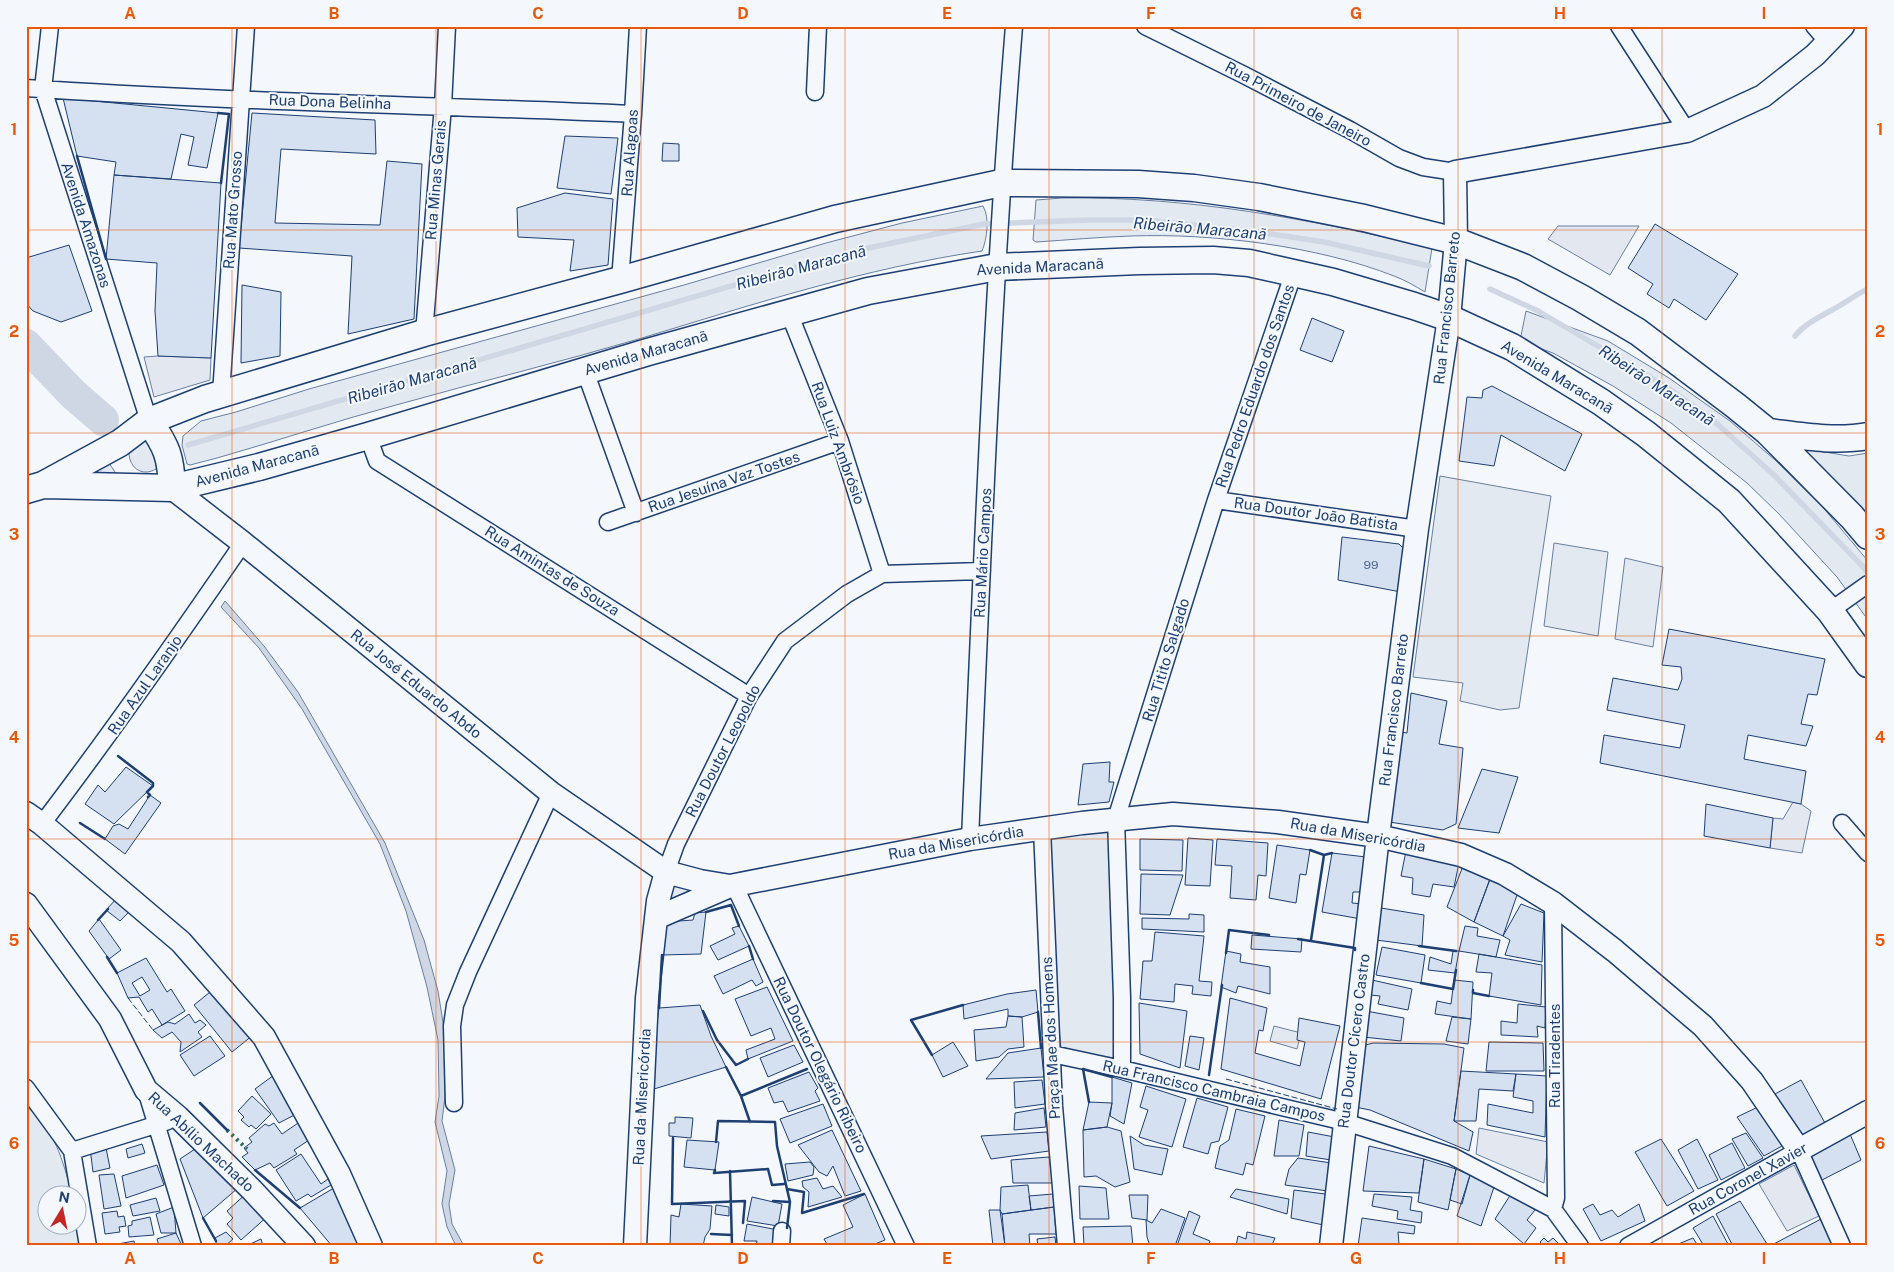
<svg xmlns="http://www.w3.org/2000/svg" width="1894" height="1272" font-family="'Public Sans',sans-serif">
<style>
.green{fill:#e3e9f0;stroke:#687fa3}
.parking{fill:#e3e8f0;stroke:#687fa3}
.water{fill:#cfd7e4;stroke:#687fa3}
.lines{fill:none;stroke-linecap:round;stroke-linejoin:round}
.stream{stroke:#cfd7e4;stroke-width:5.5}
.river{stroke:#cfd7e4;stroke-width:32}
.building{fill:#d5e0f0;stroke:#1d3f73;fill-rule:evenodd}
.street-casing{stroke:#1d3f73;stroke-width:19}
.secondary-casing{stroke:#1d3f73;stroke-width:25}
.primary-casing{stroke:#1d3f73;stroke-width:29}
.street{stroke:#f4f7fb;stroke-width:16}
.secondary{stroke:#f4f7fb;stroke-width:22}
.primary{stroke:#f4f7fb;stroke-width:26}
.hedge{stroke:#2c6c60;stroke-width:4;stroke-dasharray:2.5 4;stroke-linecap:butt}
.fence{stroke:#1d3f73;stroke-width:1;stroke-dasharray:6 2.5;stroke-linecap:butt}
.wall{stroke:#1d3f73;stroke-width:2.5}
.grid{fill:none;stroke:#e8590c;stroke-width:1;stroke-opacity:0.55}
.labels{text-anchor:middle;stroke-width:4;stroke-linejoin:round;paint-order:stroke}
.number-label{font-size:12px;fill:#4b6792}
.street-label{font-size:15px;fill:#1d3f73;stroke:#f4f7fb}
.water-label{font-size:16px;font-style:italic;fill:#1d3f73;stroke:#f4f7fb}
.neatline{fill:none;stroke:#e8590c;stroke-width:2}
.grid-label{font-size:16px;text-anchor:middle;font-weight:bold;fill:#e8590c}
</style>
<rect width="100%" height="100%" fill="#f4f7fb"/>
<!-- green -->
<path class="green" d="M1062,198C1187,196 1310,219 1432,248L1425,292C1415,286 1405,280 1394,276C1318,246 1212,233 1131,236C1099,237 1068,240 1036,242L1033,240L1036,200Z
M983,206C990,218 987,239 982,251C866,268 754,304 642,338C561,362 478,382 396,405C336,421 277,441 217,458L190,465L187,464L182,445L183,436L201,421L236,412L309,389L684,285L826,243L902,223Z
M1526,311L1608,341L1669,378L1730,421L1775,460L1821,505L1868,561V620L1837,577L1779,514L1747,483L1671,423L1613,386L1553,353L1520,341Z
M145,439L151,440L159,467C145,478 129,470 129,452Z
M1806,449L1849,456L1868,453V520L1803,453Z
M109,463L117,475L77,473Z
M1440,476L1551,496L1519,708L1500,710L1460,701L1463,683L1413,677Z
M1554,543L1608,552L1598,636L1544,626Z
M1625,558L1663,567L1653,647L1615,639Z
M1109,827L1118,1061L1061,1047L1056,1005L1048,833Z
M667,879L691,884L696,896L661,913Z
M1274,1026L1301,1033L1297,1049L1270,1041Z
M26,1106C56,1131 62,1159 72,1194H48V1224H78L83,1246H26Z"/>
<!-- parking -->
<path class="parking" d="M1558,226H1639L1610,275L1548,239Z
M158,356L211,358L210,380L154,397L144,357Z
M1793,802L1801,804L1811,811L1802,853L1770,848L1773,818L1783,819Z
M1479,1128L1548,1142L1544,1183L1476,1154Z
M1794,1165L1819,1216L1787,1231L1759,1184Z"/>
<!-- water -->
<path class="water" d="M225,601L264,646L298,692L385,843L424,940L438,991L446,1041L445,1097L442,1121L455,1170L449,1204L452,1224L464,1246H456L447,1227L442,1204L447,1171L435,1122L439,1096L438,1040L427,987L406,911L380,844L302,709L259,648L221,607Z"/>
<g class="lines">
<!-- stream -->
<path class="stream" d="M1490,289L1538,311L1591,342L1667,387L1715,422L1775,476L1868,572
M1795,336C1807,321 1827,314 1844,303C1853,298 1858,293 1868,289
M188,445L779,272L868,248L984,224L1088,220H1144L1258,232L1324,242L1429,266"/>
<!-- river -->
<path class="river" d="M26,345L73,394L103,420"/>
</g>
<!-- building -->
<path class="building" d="M63,98L218,113L207,168L188,165L194,137L181,134L171,179L114,175L116,162L77,156Z
M252,113L375,120L376,154L281,149L275,223L380,225L387,161L422,164L414,319L348,334L352,256L239,248Z
M565,136L618,138L611,194L557,188Z
M663,143L679,144V161H662Z
M114,175L221,183L211,358L158,356L155,311L157,263L106,259Z
M565,193L613,199L608,265L570,271L574,240L518,237L517,208Z
M1655,224L1738,274L1706,320L1674,299L1669,308L1647,294L1653,284L1628,268Z
M69,245L92,311L61,322L33,311L26,303V258Z
M242,285L281,292L280,356L241,363Z
M1312,318L1344,331L1332,362L1300,350Z
M1492,386L1582,434L1565,471L1501,435L1494,466L1459,461L1467,397L1482,398L1483,390Z
M1342,537L1399,544L1404,549L1401,592L1338,580Z
M1669,629L1825,659L1817,695L1808,694L1801,724L1813,726L1806,746L1748,735L1744,759L1806,771L1801,804L1600,763L1604,735L1680,748L1685,725L1607,710L1613,678L1678,690L1682,679L1681,667L1662,665Z
M1411,693L1447,701L1439,744L1463,748L1456,824L1443,830L1389,822L1400,732L1407,733Z
M1110,762L1109,782H1114L1109,802L1078,805L1083,764Z
M126,767L153,786L114,824L85,804L98,785L105,792Z
M1482,769L1518,777L1499,833L1458,828Z
M150,795L161,803L125,854L105,839L113,826L119,824L128,829Z
M1706,804L1773,818L1770,848L1704,836Z
M1188,838L1213,840L1210,886L1185,885Z
M1140,839L1183,840L1182,871L1140,870Z
M1217,839L1268,843L1266,876L1258,875L1256,900L1230,898L1232,866L1215,865Z
M1277,845L1310,850L1306,875L1300,874L1296,903L1269,898Z
M1406,851L1459,863L1454,887L1433,884L1430,897L1412,894L1413,878L1401,876Z
M1332,853L1366,857L1360,892H1353L1352,903L1363,904L1361,919L1322,912Z
M1463,866L1490,879L1474,922L1447,907Z
M1141,874L1183,875L1170,915L1140,914Z
M1490,879L1518,892L1503,936L1474,922Z
M117,898L131,910L120,921L106,910Z
M1521,904L1544,913L1542,962L1505,955L1510,940L1503,936Z
M1381,908L1424,915L1422,946L1376,940Z
M706,912L701,954L662,955L665,922L693,920L695,913Z
M1189,914L1204,915V932L1142,929V918L1189,919Z
M99,919L121,950L109,959L89,931Z
M739,926L749,946L718,960L710,946L735,934L732,928Z
M1465,926L1478,928L1477,936L1500,940L1496,957L1459,951Z
M1155,932L1204,936L1199,981L1212,982L1211,996L1192,994L1193,986L1175,984L1174,1002L1140,999L1143,961H1152Z
M1252,935L1302,939L1301,952L1251,949Z
M1382,947L1425,955L1421,983L1376,975Z
M1226,951L1241,954L1240,962L1270,967V994L1238,986L1236,993L1221,987Z
M1453,951H1459L1455,973L1428,970L1430,957L1451,964Z
M1479,954L1542,965L1541,1005L1489,996L1492,973L1476,972Z
M146,958L167,992L171,989L185,1011L162,1025L152,1009L148,1012L139,997L128,998L117,973ZM142,977L150,990L140,996L132,983Z
M753,959L763,982L756,986L752,980L723,994L714,976Z
M1372,980L1412,989L1408,1010L1378,1004L1380,996L1370,995Z
M1454,980L1473,982L1471,1019L1435,1014L1437,1001L1451,1004Z
M767,987L793,1041L748,1059L746,1050L775,1039L771,1028L751,1036L735,999Z
M215,988L253,1035L232,1052L194,1005Z
M1036,990L1038,1012L1022,1017L1008,1016V1009L964,1019L963,1005L1007,994Z
M1230,998L1267,1008L1263,1031L1259,1030L1255,1053L1300,1066L1305,1042L1297,1040L1299,1018L1340,1026L1321,1099L1221,1069Z
M1139,1003L1187,1011L1180,1068L1140,1054Z
M1518,1004L1546,1007L1545,1028L1537,1026L1538,1037L1501,1035V1021L1517,1023Z
M700,1005L711,1036L726,1067L654,1089L653,1051L659,1008Z
M1366,1011L1404,1018L1401,1041L1363,1037Z
M189,1014L195,1023L200,1020L206,1025L198,1032L202,1037L180,1052L181,1042L172,1032L162,1038L153,1030L168,1022L175,1024Z
M1008,1016L1022,1017L1024,1047L1008,1049L999,1057L976,1061L974,1030L1006,1027Z
M1452,1017L1471,1019L1468,1044L1446,1041Z
M210,1036L225,1056L194,1076L180,1055Z
M1190,1036L1204,1038L1199,1070L1185,1066Z
M953,1042L968,1066L943,1077L932,1055Z
M1489,1042L1543,1043L1544,1071H1486Z
M1373,1043L1444,1044L1464,1048L1454,1121L1473,1132L1469,1151L1370,1110L1355,1107L1362,1046Z
M794,1045L803,1062L768,1077L760,1058Z
M1041,1048L1044,1077L986,1079L1008,1053Z
M1461,1071L1516,1074L1513,1091L1479,1089L1476,1121H1454Z
M809,1072L818,1088L815,1091L820,1101L788,1112L783,1101L774,1103L768,1088Z
M1516,1074L1547,1076L1545,1137L1487,1125L1488,1104L1533,1113V1101L1513,1097Z
M274,1075L300,1112L279,1123L255,1089Z
M1112,1077L1132,1083L1124,1124L1110,1116L1112,1103Z
M1042,1080L1045,1104L1015,1108L1014,1082Z
M1801,1080L1825,1123L1800,1136L1775,1094Z
M1146,1086L1186,1099L1172,1147L1139,1137L1148,1110L1140,1107Z
M252,1096L271,1114L256,1129L251,1125L249,1127L241,1120L244,1117L238,1111Z
M1197,1098L1228,1107L1219,1141L1211,1143L1208,1154L1183,1147Z
M1089,1102L1112,1103L1107,1127L1083,1130Z
M823,1104L832,1126L790,1143L780,1119Z
M1760,1106L1782,1146L1764,1156L1737,1117Z
M1044,1108L1046,1127L1014,1130L1015,1113Z
M1236,1109L1265,1116L1253,1165L1246,1163L1243,1175L1215,1168L1220,1146L1229,1140Z
M675,1117L693,1118L691,1138L669,1136V1123H675Z
M304,1119L315,1136L294,1150L297,1154L274,1168L270,1163L255,1170L242,1157L248,1153L244,1148L252,1142L249,1138L265,1124L269,1126L274,1123L282,1134Z
M1279,1120L1304,1125L1299,1156H1274Z
M1107,1127L1121,1131L1130,1182L1115,1187L1096,1176L1084,1177L1083,1130Z
M832,1130L861,1191L845,1196L833,1166L827,1176L819,1172L798,1145Z
M1047,1132L1049,1151L991,1159L981,1136Z
M1308,1132L1340,1138L1337,1161L1306,1156Z
M1746,1133L1763,1158L1748,1166L1732,1139Z
M1850,1134L1861,1160L1822,1180L1810,1156Z
M1130,1136L1144,1145L1168,1149L1162,1175L1134,1169Z
M1661,1139L1694,1191L1667,1206L1635,1152Z
M1697,1139L1718,1180L1698,1189L1678,1150Z
M687,1140L719,1142L715,1170L684,1167Z
M105,1143L110,1168L93,1172L90,1148Z
M1732,1143L1745,1168L1721,1180L1709,1155Z
M142,1144L145,1153L128,1158L126,1149Z
M1369,1146L1424,1159L1419,1193L1363,1191Z
M198,1147L238,1188L203,1218L180,1159Z
M301,1154L321,1184L328,1179L331,1185L311,1197L308,1194L296,1201L276,1170Z
M1049,1157L1053,1183H1013L1011,1160Z
M1298,1158L1338,1164L1335,1192L1285,1185L1289,1169Z
M1424,1159L1456,1169L1448,1210L1418,1202Z
M810,1162L814,1167L813,1175L788,1181L785,1164Z
M157,1165L164,1185L126,1198L122,1176Z
M1456,1169L1470,1175L1462,1204L1450,1200Z
M114,1174L121,1206L104,1209L99,1175Z
M1470,1175L1495,1184L1481,1226L1457,1216Z
M817,1178L823,1189L833,1186L842,1197L808,1207L809,1192L803,1187L802,1181Z
M339,1185L365,1246H332L300,1208Z
M1028,1185L1031,1210L1002,1214L1000,1210L1001,1187Z
M1079,1186L1106,1188L1109,1219H1080Z
M1236,1189L1289,1199L1287,1214L1230,1197Z
M1294,1190L1333,1195L1328,1226L1291,1218Z
M248,1192L269,1215L241,1240L227,1224L233,1218L227,1211Z
M865,1194L885,1240L870,1246H828L824,1239L853,1227L843,1205Z
M1053,1194L1054,1207L1031,1210L1029,1196Z
M1374,1194L1412,1197L1410,1210L1422,1212L1421,1223L1397,1219L1398,1211L1372,1206Z
M1511,1194L1535,1210L1527,1220L1536,1228L1524,1244L1495,1219Z
M1129,1195H1148L1147,1220L1132,1218Z
M752,1197L782,1204L778,1226L747,1221Z
M156,1198L160,1211L133,1216L130,1205Z
M1740,1201L1767,1244L1764,1246H1733L1716,1214Z
M681,1204L712,1206L710,1229L705,1237L703,1246H670L671,1215L679,1217Z
M1593,1204L1600,1215L1612,1210L1618,1217L1639,1204L1645,1221L1601,1241L1583,1209Z
M716,1205L729,1207V1216L715,1214Z
M174,1207L176,1233H161L156,1214Z
M1054,1207L1056,1234H1029L1030,1246H1005L1002,1214Z
M1161,1209L1185,1218L1175,1246H1150L1147,1237L1146,1220L1152,1223Z
M989,1210H1000L1005,1246H993Z
M117,1211L118,1217L124,1216L126,1226L119,1227L120,1232L105,1234L102,1213Z
M1189,1211L1200,1216L1193,1234L1210,1241L1208,1246H1177Z
M1713,1216L1729,1246H1704L1693,1228Z
M150,1217L154,1235L129,1237L128,1226L132,1225V1221Z
M1362,1218L1415,1226L1414,1234L1398,1232L1399,1244L1402,1246H1358Z
M1821,1219L1833,1246H1770Z
M747,1224L778,1230L775,1246H756L757,1241H744Z
M1131,1226L1133,1246H1084L1083,1227Z
M226,1232L233,1239L225,1246H217L215,1238Z
M1247,1232L1275,1238L1272,1245L1274,1246H1236L1238,1236L1246,1239Z
M176,1233L182,1246H159L157,1239Z
M1055,1237L1056,1246H1038L1037,1239Z
M1544,1238L1548,1242L1553,1238L1561,1246H1544L1540,1242Z
M1693,1238L1698,1246H1675L1676,1245Z
M261,1239L263,1246H246Z
M134,1241L135,1246H107Z"/>
<g class="lines">
<!-- street casing -->
<g class="street-casing">
<path id="street" d="M50,26L43,89L149,421
M1145,26L1244,75L1350,130L1399,158L1423,167L1455,172
M1619,26L1687,131
M1814,26L1828,42
M26,88C228,102 431,105 633,114
M815,92L818,26
M620,280L633,114L638,26
M789,313L840,441L882,574
M424,333L443,106L447,26
M585,371L636,513
M221,394L246,26
M368,436L377,461L749,696
M1216,500L1417,529
M608,522L840,441
M1830,611L1868,584
M1842,823L1868,853
M42,824C112,732 178,638 243,543
M1042,829L1054,1106L1066,1246
M970,839C982,568 992,297 1014,26
M666,872L676,844L749,696L785,641L847,594L882,574L982,571
M734,885L906,1246
M1553,903L1556,1198L1553,1209
M1052,1054L1122,1069L1345,1122L1452,1156L1553,1209L1580,1246
M1122,1069V998L1116,819L1216,500L1294,272
M26,1088L72,1151L88,1246
M146,1090L193,1246
M454,1103L452,1026L455,1005L468,972L551,793
M72,1151L168,1121
M781,1246L782,1231
M1628,1246L1799,1150L1842,1246"/>
</g>
<!-- secondary casing -->
<g class="secondary-casing">
<path id="secondary" d="M172,488L243,543L551,793L666,872L700,881L730,886
M26,813L42,824L181,942L264,1037L339,1174L371,1246
M26,904L110,1019L146,1090L178,1117L252,1190L304,1246
M656,918L730,886L970,839L1082,823L1173,814L1278,822L1378,836L1461,855L1505,874L1553,903L1615,951L1703,1026L1752,1081L1799,1150L1868,1112
M635,1246L647,998L658,901L666,872
M1331,1246L1378,836L1417,529L1449,318L1456,241L1455,172L1687,131L1763,96L1815,55L1843,26"/>
</g>
<!-- primary casing -->
<g class="primary-casing">
<path id="primary" d="M149,421C167,447 171,457 172,488
M1768,432C1801,436 1835,442 1868,436
M45,485L172,488L259,467L368,436L648,352L868,291L997,267L1139,261L1213,260L1249,263L1333,282L1414,306L1449,318L1512,347L1601,402L1646,434L1729,501L1830,611L1868,664
M26,490L43,485L120,443L149,421L205,399L424,333L620,280L835,219L1001,183L1138,184L1194,188L1259,197L1364,218L1456,241L1523,267L1581,298L1638,332L1736,406L1768,432L1852,517L1868,536"/>
</g>
<!-- street -->
<use href="#street" class="street"/>
<!-- secondary -->
<use href="#secondary" class="secondary"/>
<!-- primary -->
<use href="#primary" class="primary"/>
<!-- hedge -->
<path class="hedge" d="M227,1130L247,1149"/>
<!-- fence -->
<path class="fence" d="M128,998L153,1030
M1226,1079L1337,1109"/>
<!-- wall -->
<path class="wall" d="M218,113L229,114L221,183
M77,156L106,259
M118,756L153,783V786L147,792L150,795L148,797
M80,823L105,839
M1310,850L1324,855
M706,912L731,905L739,926
M98,920L108,909
M1298,939L1355,948V950
M1311,940L1324,855L1332,853
M749,946L753,959
M1419,946L1456,951
M1226,953L1229,930L1269,935
M107,957L117,973
M1421,983L1453,989L1456,970
M1473,990V993L1489,996
M659,1008L662,955
M703,1011L717,1040L736,1065L748,1059
M1038,1012L1041,1048
M932,1055L911,1020L963,1005
M726,1067L741,1096L750,1122
M1209,1075L1222,985
M741,1096L807,1069
M1089,1102L1083,1069L1112,1077
M200,1103L227,1130
M673,1138L672,1204L745,1201L743,1223
M716,1142L718,1121L775,1122L777,1146L790,1202L787,1228
M255,1170L300,1208
M715,1170L714,1173L768,1169L772,1185L784,1184
M730,1171L732,1246
M787,1189L804,1192L802,1213L864,1194
M773,1201L790,1202
M203,1218L216,1241
M711,1234L732,1235"/>
</g>
<!-- grid -->
<path class="grid" d="M232,26V1246M436,26V1246M641,26V1246M845,26V1246M1049,26V1246M1254,26V1246M1458,26V1246M1662,26V1246M26,230H1868M26,433H1868M26,636H1868M26,839H1868M26,1042H1868"/>
<g class="labels">
<!-- number labels -->
<g class="number-label">
<text x="1371" y="569">99</text>
</g>
<!-- street labels -->
<g class="street-label">
<text transform="translate(330 102) rotate(2)" y="5">Rua Dona Belinha</text>
<text transform="translate(1298 104) rotate(28)" y="5">Rua Primeiro de Janeiro</text>
<text transform="translate(630 153) rotate(-86)" y="5">Rua Alagoas</text>
<text transform="translate(436 180) rotate(-85)" y="5">Rua Minas Gerais</text>
<text transform="translate(233 210) rotate(-86)" y="5">Rua Mato Grosso</text>
<text transform="translate(86 225) rotate(72)" y="5">Avenida Amazonas</text>
<text transform="translate(1040 267) rotate(-3)" y="5">Avenida Maracanã</text>
<text transform="translate(1447 308) rotate(-84)" y="5">Rua Francisco Barreto</text>
<text transform="translate(646 353) rotate(-16)" y="5">Avenida Maracanã</text>
<text transform="translate(1557 377) rotate(31)" y="5">Avenida Maracanã</text>
<text transform="translate(1255 386) rotate(-71)" y="5">Rua Pedro Eduardo dos Santos</text>
<text transform="translate(838 443) rotate(70)" y="5">Rua Luiz Ambrósio</text>
<text transform="translate(257 466) rotate(-15)" y="5">Avenida Maracanã</text>
<text transform="translate(724 482) rotate(-19)" y="5">Rua Jesuína Vaz Tostes</text>
<text transform="translate(1316 514) rotate(8)" y="5">Rua Doutor João Batista</text>
<text transform="translate(983 553) rotate(-87)" y="5">Rua Mário Campos</text>
<text transform="translate(552 571) rotate(32)" y="5">Rua Amintas de Souza</text>
<text transform="translate(1166 660) rotate(-73)" y="5">Rua Titito Salgado</text>
<text transform="translate(416 684) rotate(39)" y="5">Rua José Eduardo Abdo</text>
<text transform="translate(145 685) rotate(-55)" y="5">Rua Azul Laranjo</text>
<text transform="translate(1394 710) rotate(-83)" y="5">Rua Francisco Barreto</text>
<text transform="translate(723 751) rotate(-63)" y="5">Rua Doutor Leopoldo</text>
<text transform="translate(1358 835) rotate(10)" y="5">Rua da Misericórdia</text>
<text transform="translate(956 843) rotate(-10)" y="5">Rua da Misericórdia</text>
<text transform="translate(1051 1038) rotate(-93)" y="5">Praça Mae dos Homens</text>
<text transform="translate(1354 1041) rotate(-83)" y="5">Rua Doutor Cícero Castro</text>
<text transform="translate(1555 1056) rotate(-90)" y="5">Rua Tiradentes</text>
<text transform="translate(820 1065) rotate(64)" y="5">Rua Doutor Olegário Ribeiro</text>
<text transform="translate(1214 1091) rotate(13)" y="5">Rua Francisco Cambraia Campos</text>
<text transform="translate(642 1097) rotate(-87)" y="5">Rua da Misericórdia</text>
<text transform="translate(201 1142) rotate(43)" y="5">Rua Abílio Machado</text>
<text transform="translate(1748 1179) rotate(-29)" y="5">Rua Coronel Xavier</text>
</g>
<!-- water labels -->
<g class="water-label">
<text transform="translate(1200 228) rotate(5)" y="6">Ribeirão Maracanã</text>
<text transform="translate(801 267) rotate(-15)" y="6">Ribeirão Maracanã</text>
<text transform="translate(412 380) rotate(-16)" y="6">Ribeirão Maracanã</text>
<text transform="translate(1657 385) rotate(33)" y="6">Ribeirão Maracanã</text>
</g>
</g>
<!-- border -->
<rect width="1894" height="1272" fill="none" stroke="#f4f7fb" stroke-width="55"/>
<!-- north arrow -->
<g transform="translate(62 1210) rotate(10)"><circle r="24" fill="#f4f7fb" stroke="#9eadc5"/>
<path d="M0-4L9 19L0 12L-9 19Z" fill="#c62828"/>
<text y="-8" font-size="14" font-weight="bold" text-anchor="middle" fill="#1d3f73">N</text>
</g>
<rect x="28" y="28" width="1838" height="1216" class="neatline"/>
<g class="grid-label">
<text x="130" y="19">A</text>
<text x="334" y="19">B</text>
<text x="538" y="19">C</text>
<text x="743" y="19">D</text>
<text x="947" y="19">E</text>
<text x="1151" y="19">F</text>
<text x="1356" y="19">G</text>
<text x="1560" y="19">H</text>
<text x="1764" y="19">I</text>
<text x="14" y="135">1</text>
<text x="1880" y="135">1</text>
<text x="14" y="337">2</text>
<text x="1880" y="337">2</text>
<text x="14" y="540">3</text>
<text x="1880" y="540">3</text>
<text x="14" y="743">4</text>
<text x="1880" y="743">4</text>
<text x="14" y="946">5</text>
<text x="1880" y="946">5</text>
<text x="14" y="1149">6</text>
<text x="1880" y="1149">6</text>
<text x="130" y="1264">A</text>
<text x="334" y="1264">B</text>
<text x="538" y="1264">C</text>
<text x="743" y="1264">D</text>
<text x="947" y="1264">E</text>
<text x="1151" y="1264">F</text>
<text x="1356" y="1264">G</text>
<text x="1560" y="1264">H</text>
<text x="1764" y="1264">I</text>
</g>
</svg>
